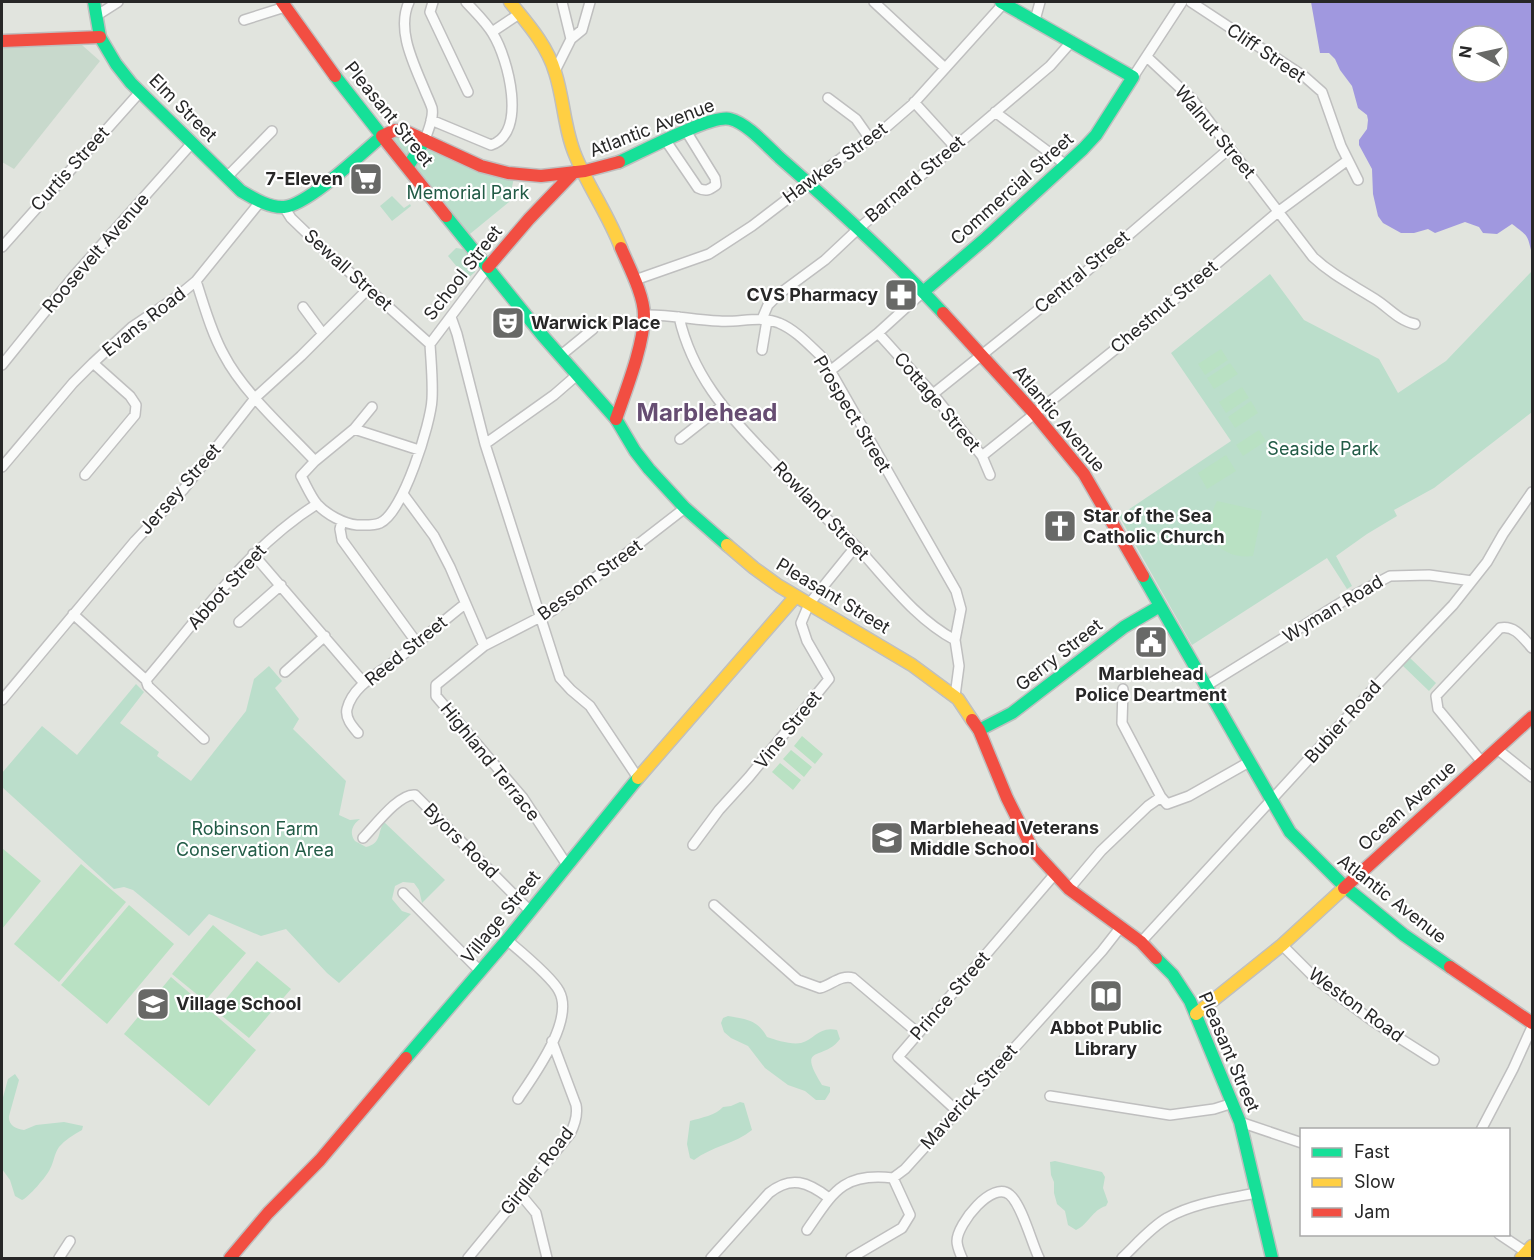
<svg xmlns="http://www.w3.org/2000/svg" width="1534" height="1260" font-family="Inter,sans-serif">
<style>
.green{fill:#bbdecb}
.cemetery{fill:#c8d9cc}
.pitch{fill:#b9e1c3}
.water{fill:#a098df;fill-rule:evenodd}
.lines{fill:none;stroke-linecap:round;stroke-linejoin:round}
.street-casing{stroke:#bfbfbf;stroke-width:12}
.fast-casing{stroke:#bfbfbf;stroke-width:15}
.slow-casing{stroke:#bfbfbf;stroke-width:15}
.jam-casing{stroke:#bfbfbf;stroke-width:15}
.street{stroke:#fafbfa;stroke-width:9}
.fast{stroke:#16e098;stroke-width:12}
.slow{stroke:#ffcf43;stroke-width:12}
.jam{stroke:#f24e42;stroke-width:12}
.labels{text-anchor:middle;stroke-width:4.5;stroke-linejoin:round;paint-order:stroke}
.street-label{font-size:18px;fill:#272727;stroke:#fff}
.poi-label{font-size:18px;font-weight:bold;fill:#272727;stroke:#fff;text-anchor:start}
.park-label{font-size:18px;fill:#215b46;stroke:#fff}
.district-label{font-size:24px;font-weight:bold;fill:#664d72;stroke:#fff}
</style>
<rect width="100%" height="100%" fill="#e1e4de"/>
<!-- green -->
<path class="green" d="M390,132L515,174L511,191L515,195L509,202L465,238L382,136Z
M392,196L404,208L410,204L411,206L392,221L380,206Z
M456,248L463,249L476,265L475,272L467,279L448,256Z
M1532,271V412L1434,488L1394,510L1397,516L1367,534L1336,556L1352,586L1347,589L1327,558L1192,645L1119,516L1231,441L1171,353L1270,274L1304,320L1379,359L1398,393L1446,361Z
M1409,657L1436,683L1429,691L1402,665Z
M269,666L282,681L275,688L299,719L293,729L346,781L339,815L350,820L360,819C352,825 349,833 355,841L366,847C382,843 377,833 384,822L445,880L422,903L419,890L414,883L403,882L395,886L392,899L402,911L411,914L339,983L327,973L286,929L261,936L209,914L189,936L133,890L124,887L114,889L2,787V773L42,726L77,755L136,684L144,692L120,723L159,752L157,756L191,781L246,711L254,679Z
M728,1016C746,1019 758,1020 767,1037C776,1040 791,1045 801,1043C815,1039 819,1026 837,1030L840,1039C823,1062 796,1043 822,1085L830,1087V1092L825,1100H816L805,1091L788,1085L765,1068L748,1046L731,1038L724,1032L721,1023L723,1018Z
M15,1074L19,1080L9,1116C8,1125 16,1129 24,1130L36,1125L64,1122L83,1126L82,1130C73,1135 65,1140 59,1147C54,1154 54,1162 50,1169C47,1176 28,1198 22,1200L15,1196L10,1180L2,1169V1101L8,1079Z
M740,1102L744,1103L752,1130C735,1144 712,1146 694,1160L690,1158L687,1144L690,1121C701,1118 716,1115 723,1107L731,1106Z
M1055,1161L1102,1172L1105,1177L1103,1188L1108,1202L1106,1206C1092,1210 1089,1224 1076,1230L1068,1225L1065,1211L1057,1204L1054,1193V1182L1051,1175L1050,1162Z"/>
<!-- cemetery -->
<path class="cemetery" d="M74,38L100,61L14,169L2,162V41Z"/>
<!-- pitch -->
<path class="pitch" d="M1221,349L1228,360L1205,375L1198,364Z
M1230,363L1238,374L1214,389L1207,378Z
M1242,387L1249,398L1226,413L1219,402Z
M1251,401L1258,413L1235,428L1228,417Z
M1259,430L1266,441L1243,456L1236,445Z
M1226,455L1236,471L1207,489L1198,473Z
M1217,501L1262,511L1253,556C1217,560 1201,532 1217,501Z
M802,736L823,754L815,764L794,746Z
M791,750L812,767L804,777L783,759Z
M780,763L801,780L793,790L772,772Z
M2,848L41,881L2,929Z
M81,864L126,902L59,982L14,944Z
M129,905L174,944L107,1024L61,985Z
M213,925L246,953L205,1001L172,974Z
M257,961L291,989L249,1038L216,1011Z
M171,977L256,1050L209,1106L124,1034Z"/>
<!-- water -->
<path class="water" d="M1311,2H1532V254C1527,234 1529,237 1512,224L1497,234L1483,233L1479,227L1465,222L1435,233L1428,229L1414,233H1401L1383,223L1378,216L1373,194L1372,169L1359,145V140L1367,129L1368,120L1367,115L1358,108L1352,86L1340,70L1335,59L1329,53H1320ZM1462,36H1498V72H1462Z"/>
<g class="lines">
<!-- street casing -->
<g class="street-casing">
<path id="street" d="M409,2C396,30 414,64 425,91C427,96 430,102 432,108C434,118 428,130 425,140
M433,2L430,12L468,92
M874,2L945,68
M1191,2L1305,77L1322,92L1341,146L1358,180
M96,16L118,2
M244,20L285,7
M1035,20L1040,2
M492,32L519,14
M571,39L582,30L590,2
M1147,57L1192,99L1313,257C1332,275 1353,285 1375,299C1388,307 1399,321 1415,324
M555,71L571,39L562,2
M1133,77L1182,2
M828,98L856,119L870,139
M914,102L954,146
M995,112L1066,165
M431,120L491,145C528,133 508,58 493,34C486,22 475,12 466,2
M666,141L698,188C706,192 709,190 716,185L715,178L686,131
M227,177L272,131
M284,207L291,218L318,244L430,344C431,362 433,381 432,399C431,423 403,513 380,523C373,526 364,525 357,525C344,524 326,514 317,504C311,497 306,485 301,476L315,461L354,429L419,450
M2,247L140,92
M635,280L709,254L752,226L853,149L876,136L913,104L1004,3
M196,281C204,305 211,332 224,355C243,392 286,430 315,461
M303,307L323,334
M644,315C669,314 693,320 719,321C738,323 761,315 779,323C796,330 810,346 823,358L956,591L961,609L955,640
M451,317L457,334L485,444L560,678L571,690L590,706L638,778
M679,317C692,374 726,413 766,454C785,474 803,495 822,514C833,525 845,535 856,546C887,579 914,618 955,640L959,666L955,696
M762,319L768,305L779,294L825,260L858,229L1050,66L1072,41
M878,333L933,394L982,456L990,475
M430,344L488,267
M762,350L767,320
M560,356L593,329
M2,365L73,277L192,143
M830,371L878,333L923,292
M933,394L1088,270L1230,148
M354,429L372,407
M680,439L722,406
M485,444L554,395L577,375
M982,456L1123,343L1279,211L1348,160
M2,467L73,383L93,363L132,327L178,296L196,281L260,202
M85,475L135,415L136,405L130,396L93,363
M403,494L434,536L450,567L484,646
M342,521L340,529L342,540L417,643
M253,554L364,683
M73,614L146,680L148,686L204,739
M239,622L281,585
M285,672L325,636
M146,680C199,618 247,548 317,504
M1206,686L1345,600L1390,576L1429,575L1472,581
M1123,689L1122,723L1161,797L1167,804L1189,796L1249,762
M2,700L135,541L183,490L256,397L301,356L369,288
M358,733C352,726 345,718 347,709C353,684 382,672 400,657C422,640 443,621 465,604
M1497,749L1532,777
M1482,762L1438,709L1436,696L1500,628C1515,625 1523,638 1532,648
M363,838C374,827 399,793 415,795L530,911
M693,845L719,810L749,777L829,679L807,641L801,623L809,604L856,546
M567,865L523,798L436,696V685L484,646L552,611L685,508
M1069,889L1101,851L1148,806L1161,797
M403,893L480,971
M714,905L798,980L820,988C831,985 842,974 853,978L918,1033
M507,940C520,951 552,977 559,991C575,1020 534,1075 518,1099
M1141,942L1373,689L1453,605L1487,562L1503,534L1532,492
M1282,945L1317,980L1374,1022L1434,1060
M1050,1096L1170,1115L1214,1109L1233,1103
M957,1111L898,1057L1054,875
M1240,1122L1302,1143
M1481,1130L1513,1069L1532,1027
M521,1195L536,1213L547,1258
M807,1230C833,1193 842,1172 893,1178
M1499,1234L1532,1256
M59,1258L70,1241
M468,1258L570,1134C575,1124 578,1115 576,1105L552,1041
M711,1258L769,1193C791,1175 808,1182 829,1198
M851,1258L902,1228L910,1215L893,1178L905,1169L1102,951L1120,928
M962,1258C960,1253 957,1247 957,1241C957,1224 993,1179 1010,1195C1022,1205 1032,1244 1039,1258
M1122,1258C1136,1245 1150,1228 1167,1218C1194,1203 1226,1199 1256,1193"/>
</g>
<!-- fast casing -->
<g class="fast-casing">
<path id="fast" d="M94,2L100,37L116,64L131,83L241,191C253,198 269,208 284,207C308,205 362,153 382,136L335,76
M619,162C640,153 711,114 730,119C747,123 767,146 780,158C836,207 892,258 943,313
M408,166L425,140
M446,216L542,335L616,419L635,451L649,469L685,508L727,545
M923,292L986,238L1083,149L1096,135L1133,77L1001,2
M1143,576L1290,832L1344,886L1404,935L1450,967
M979,730L1012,713L1124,627L1160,606
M1156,958L1173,975L1190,1001L1240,1122L1272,1258
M406,1058L507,940L638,778"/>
</g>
<!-- slow casing -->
<g class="slow-casing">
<path id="slow" d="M510,2C527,23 547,45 555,72C564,99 564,130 576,157C589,188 609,216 621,248
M727,545L754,568L779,586L912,665L958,699L972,720
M638,778L796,596
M1196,1014L1282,945L1344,888
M1521,1258L1532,1246"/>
</g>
<!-- jam casing -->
<g class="jam-casing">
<path id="jam" d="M282,2L335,76
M2,41L100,37
M446,216L382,136L395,130L405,131L481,166L508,173L541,176L585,171L619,162
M488,267L529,219L574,172
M943,313L1034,413L1084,474L1143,576
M616,419C626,390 644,345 644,315C644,295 629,267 621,248
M972,720L979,730L1007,798L1033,850L1069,889L1141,942L1156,958
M1344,888L1532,717
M1450,967L1532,1023
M230,1258L268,1213L320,1160L406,1058"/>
</g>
<!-- street -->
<use href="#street" class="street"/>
<!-- fast -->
<use href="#fast" class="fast"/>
<!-- slow -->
<use href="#slow" class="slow"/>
<!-- jam -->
<use href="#jam" class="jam"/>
</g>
<!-- icons -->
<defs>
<g id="supermarket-square" transform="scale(1.725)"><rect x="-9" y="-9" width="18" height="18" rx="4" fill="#686967" stroke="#fff"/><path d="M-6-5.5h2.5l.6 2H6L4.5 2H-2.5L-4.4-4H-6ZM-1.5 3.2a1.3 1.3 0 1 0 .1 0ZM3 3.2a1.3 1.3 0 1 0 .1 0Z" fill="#fff"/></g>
<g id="pharmacy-square" transform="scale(1.725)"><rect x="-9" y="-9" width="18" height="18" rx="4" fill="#686967" stroke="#fff"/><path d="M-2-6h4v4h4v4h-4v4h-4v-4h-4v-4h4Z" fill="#fff"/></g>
<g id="theatre-square" transform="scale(1.725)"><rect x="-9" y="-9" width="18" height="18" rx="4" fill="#686967" stroke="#fff"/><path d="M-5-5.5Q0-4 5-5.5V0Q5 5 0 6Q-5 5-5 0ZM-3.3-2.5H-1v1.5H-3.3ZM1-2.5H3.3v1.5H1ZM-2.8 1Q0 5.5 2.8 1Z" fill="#fff"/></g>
<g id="church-square" transform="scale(1.725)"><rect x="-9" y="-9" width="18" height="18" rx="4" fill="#686967" stroke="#fff"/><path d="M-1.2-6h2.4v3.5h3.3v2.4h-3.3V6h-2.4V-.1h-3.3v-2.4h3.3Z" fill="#fff"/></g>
<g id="civic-square" transform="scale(1.725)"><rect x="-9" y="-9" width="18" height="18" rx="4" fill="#686967" stroke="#fff"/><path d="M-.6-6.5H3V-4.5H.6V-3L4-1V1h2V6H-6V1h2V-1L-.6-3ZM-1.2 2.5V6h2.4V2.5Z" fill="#fff"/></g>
<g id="school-square" transform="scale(1.725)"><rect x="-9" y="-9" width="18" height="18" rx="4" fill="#686967" stroke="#fff"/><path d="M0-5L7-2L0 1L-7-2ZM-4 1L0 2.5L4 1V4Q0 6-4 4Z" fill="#fff"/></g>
<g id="library-square" transform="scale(1.725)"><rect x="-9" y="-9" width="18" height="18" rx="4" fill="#686967" stroke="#fff"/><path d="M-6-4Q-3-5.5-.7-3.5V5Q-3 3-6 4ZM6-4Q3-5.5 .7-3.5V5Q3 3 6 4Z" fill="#fff"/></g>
</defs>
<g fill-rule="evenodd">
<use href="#supermarket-square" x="366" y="179"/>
<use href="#pharmacy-square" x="901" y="295"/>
<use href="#theatre-square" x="508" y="323"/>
<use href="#church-square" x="1060" y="526"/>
<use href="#civic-square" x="1151" y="642"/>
<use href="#school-square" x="887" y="838"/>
<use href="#library-square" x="1106" y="996"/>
<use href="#school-square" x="153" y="1004"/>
</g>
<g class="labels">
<!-- street labels -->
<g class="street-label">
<text transform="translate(1266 53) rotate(34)" y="6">Cliff Street</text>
<text transform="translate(183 108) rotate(45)" y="6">Elm Street</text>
<text transform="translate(389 114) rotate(51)" y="6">Pleasant Street</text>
<text transform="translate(652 128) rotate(-21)" y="6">Atlantic Avenue</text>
<text transform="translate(1215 132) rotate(50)" y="6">Walnut Street</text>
<text transform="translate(835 163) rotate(-36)" y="6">Hawkes Street</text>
<text transform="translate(70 169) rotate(-48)" y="6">Curtis Street</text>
<text transform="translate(915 179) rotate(-40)" y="6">Barnard Street</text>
<text transform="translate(1012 189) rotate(-42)" y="6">Commercial Street</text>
<text transform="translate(96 253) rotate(-49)" y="6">Roosevelt Avenue</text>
<text transform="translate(348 270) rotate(42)" y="6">Sewall Street</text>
<text transform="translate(1082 272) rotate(-40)" y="6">Central Street</text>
<text transform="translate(463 273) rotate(-52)" y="6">School Street</text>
<text transform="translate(1164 307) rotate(-40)" y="6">Chestnut Street</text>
<text transform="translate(144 322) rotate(-38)" y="6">Evans Road</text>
<text transform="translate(937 402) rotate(50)" y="6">Cottage Street</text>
<text transform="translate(852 414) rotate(59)" y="6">Prospect Street</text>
<text transform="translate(1059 419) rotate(50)" y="6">Atlantic Avenue</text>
<text transform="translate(180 489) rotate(-49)" y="6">Jersey Street</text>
<text transform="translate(821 511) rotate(46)" y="6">Rowland Street</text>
<text transform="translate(590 580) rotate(-36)" y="6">Bessom Street</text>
<text transform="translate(227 587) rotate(-48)" y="6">Abbot Street</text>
<text transform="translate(833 596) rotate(31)" y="6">Pleasant Street</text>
<text transform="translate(1333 609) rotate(-31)" y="6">Wyman Road</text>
<text transform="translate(406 651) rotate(-39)" y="6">Reed Street</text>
<text transform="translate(1059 655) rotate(-38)" y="6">Gerry Street</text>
<text transform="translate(1343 722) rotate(-48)" y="6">Bubier Road</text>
<text transform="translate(788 730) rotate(-51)" y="6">Vine Street</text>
<text transform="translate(490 762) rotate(51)" y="6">Highland Terrace</text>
<text transform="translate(1407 806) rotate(-42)" y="6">Ocean Avenue</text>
<text transform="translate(461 841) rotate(45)" y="6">Byors Road</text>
<text transform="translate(1392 899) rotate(38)" y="6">Atlantic Avenue</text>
<text transform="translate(501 917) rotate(-51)" y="6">Village Street</text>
<text transform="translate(950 996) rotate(-49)" y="6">Prince Street</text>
<text transform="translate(1356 1005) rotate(36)" y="6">Weston Road</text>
<text transform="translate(1229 1052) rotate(67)" y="6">Pleasant Street</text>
<text transform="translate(969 1097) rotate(-48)" y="6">Maverick Street</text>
<text transform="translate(537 1171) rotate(-52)" y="6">Girdler Road</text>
</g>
<!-- poi labels -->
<g class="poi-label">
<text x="343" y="185" text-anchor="end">7-Eleven</text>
<text x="878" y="301" text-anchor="end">CVS Pharmacy</text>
<text x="531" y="329">Warwick Place</text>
<text x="1083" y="522">Star of the Sea<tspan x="1083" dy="21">Catholic Church</tspan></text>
<text x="1151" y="680" text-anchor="middle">Marblehead<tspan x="1151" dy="21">Police Deartment</tspan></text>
<text x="910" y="834">Marblehead Veterans<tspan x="910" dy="21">Middle School</tspan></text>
<text x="176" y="1010">Village School</text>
<text x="1106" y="1034" text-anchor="middle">Abbot Public<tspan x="1106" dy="21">Library</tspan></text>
</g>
<!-- park labels -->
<g class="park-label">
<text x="468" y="199">Memorial Park</text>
<text x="1323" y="455">Seaside Park</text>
<text x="255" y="835">Robinson Farm<tspan x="255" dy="21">Conservation Area</tspan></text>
</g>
<!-- district labels -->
<g class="district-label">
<text x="707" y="421">Marblehead</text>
</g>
</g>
<!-- border -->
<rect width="1534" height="1260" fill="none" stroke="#272727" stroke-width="6"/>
<!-- legend -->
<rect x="1300" y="1128" width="210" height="108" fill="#ffffff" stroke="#a9a9a9" stroke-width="1.5"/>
<rect x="1312" y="1148" width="30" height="9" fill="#16e098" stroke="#a9a9a9" stroke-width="1.5"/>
<text x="1354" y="1158" font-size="18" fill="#272727">Fast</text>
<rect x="1312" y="1178" width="30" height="9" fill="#ffcf43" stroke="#a9a9a9" stroke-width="1.5"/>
<text x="1354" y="1188" font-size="18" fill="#272727">Slow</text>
<rect x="1312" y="1208" width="30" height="9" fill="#f24e42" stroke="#a9a9a9" stroke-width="1.5"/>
<text x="1354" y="1218" font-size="18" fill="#272727">Jam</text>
<!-- north arrow -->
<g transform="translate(1480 54) rotate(278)"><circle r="28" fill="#ffffff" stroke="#a9a9a9" stroke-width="1.5"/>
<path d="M0-4.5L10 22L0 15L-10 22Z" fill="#686967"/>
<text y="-9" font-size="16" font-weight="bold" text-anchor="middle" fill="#272727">N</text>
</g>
</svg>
